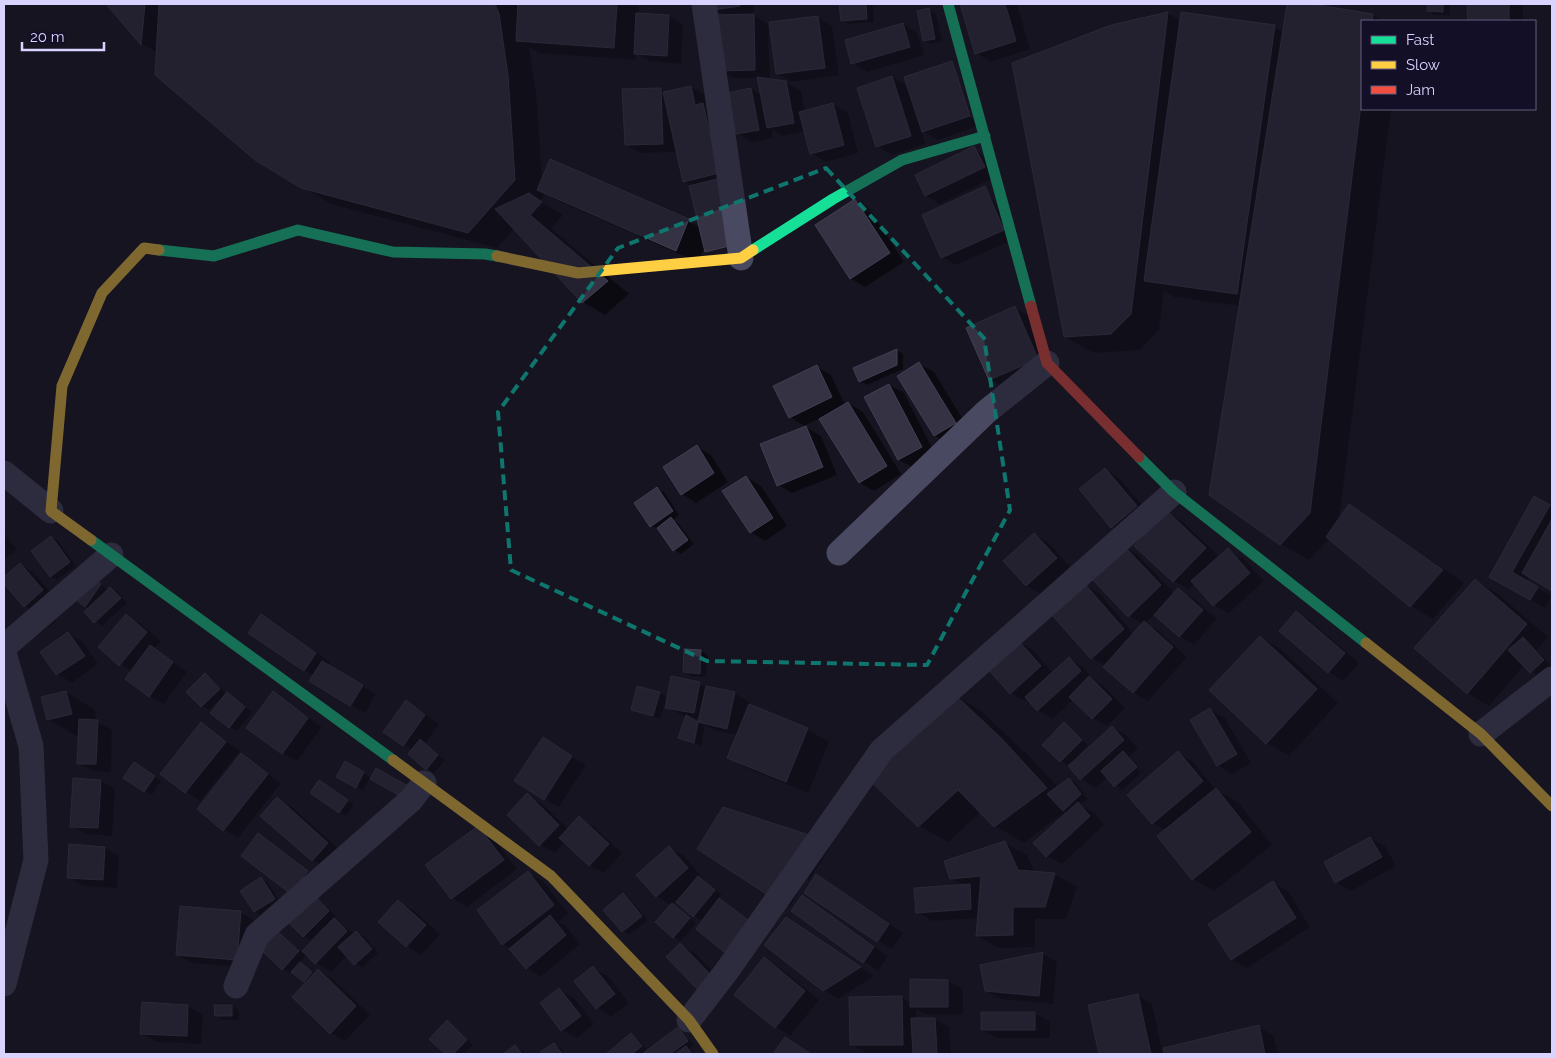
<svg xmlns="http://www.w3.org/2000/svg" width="1556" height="1058" font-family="Raleway,sans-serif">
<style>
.shadow{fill:#0007;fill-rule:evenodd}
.building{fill:#343243;stroke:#433f54}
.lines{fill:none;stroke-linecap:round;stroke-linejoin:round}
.street{stroke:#4a4962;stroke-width:25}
.fast{stroke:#16e098;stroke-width:11}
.slow{stroke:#ffcf43;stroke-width:11}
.jam{stroke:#f24e42;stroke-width:11}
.marked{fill:none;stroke:#0f766e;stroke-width:4;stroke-dasharray:10 6;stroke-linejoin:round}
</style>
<rect width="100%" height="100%" fill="#161421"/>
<!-- shadow -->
<path class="shadow" d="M108,4H516L519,11L520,4H639V14L669,16L683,25L681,64L650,61L636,53V60L539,53L529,47L536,92L542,181L551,161L700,227L693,186L684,181L678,152L641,153L626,145L661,89L667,92L691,87L706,95L731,189L698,262L560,202L543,192L544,197L540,201L563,215L551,228L629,294L605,315L583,302L515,228L497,248L331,204L302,187L158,53L142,44Z
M713,4H753L754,14H751L768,24L770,80L786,82L801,91L805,112L833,104L848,113L858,153L826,162L811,153L805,131L783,136L772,129L773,138L752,142L737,133L751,89L762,95L758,78H734L719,70L726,16L713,9Z
M841,4H869L873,6L874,22L849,24L842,20Z
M961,4H1017L1030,49L991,62L976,53Z
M1288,4H1304L1372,15L1384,21H1362V109H1391L1339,520L1349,506L1371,519L1464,583L1433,619L1411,606L1329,539L1309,560L1280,544L1240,306L1174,297L1164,291L1159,330L1140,350L1094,353L1065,337L1112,26L1168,13L1181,21L1274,27L1284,32Z
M1428,4H1450V15H1435L1428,11Z
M1469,4H1523V21H1469Z
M929,10L936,14L942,42L931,44L924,40Z
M817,17L832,26L839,75L792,82L777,74Z
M903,24L917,33L924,55L867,72L853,63Z
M892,77L909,87L984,124L938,140L921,130L925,144L892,155L877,146Z
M974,147L999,175L940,204L926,196Z
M985,188L1017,238L956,265L942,257Z
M855,200L870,209L904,262L865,287L850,278Z
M1015,308L1030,316L1052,367L1005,388L990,379Z
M897,350L903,354V369L867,385L860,381Z
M919,364L934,372L970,431L950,444L935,436L899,376Z
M817,367L831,375L845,405L848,403L863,412L901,474L874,491L860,483L820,418L804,426L790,417Z
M889,385L904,393L936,456L914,468L899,460Z
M806,427L821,436L837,475L792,493L778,485Z
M697,447L711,455L728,482L696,503L682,494Z
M1105,469L1119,478L1151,515L1127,535L1112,527Z
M746,477L761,486L787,526L765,541L751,532Z
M657,488L664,492L679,515L673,520L678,523L694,544L681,554L674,550L659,529L651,526Z
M1534,498L1552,508V589L1529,576L1526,582L1552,596L1545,608L1490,576Z
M1167,512L1182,521L1220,557L1243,558L1264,581L1229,613L1214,605L1195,583L1189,590L1174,581L1136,546Z
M4,534L17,549L4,560Z
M1034,534L1049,543L1070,567L1041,594L1026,585Z
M51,537L58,541L76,566L57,580L50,576Z
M1123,546L1138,555L1175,594L1178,590L1193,598L1217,619L1194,645L1180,636L1155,614L1145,623L1159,631L1187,657L1148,701L1133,692L1106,666L1092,658L1084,585L1099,593L1134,634L1143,624L1129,616L1092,577Z
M20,565L34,573L57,599L46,609L56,621L35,637L28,633L32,611L25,606L4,582V579Z
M1475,580L1497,593L1548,637L1537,650L1550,664L1538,676L1524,665L1489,706L1467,693Z
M98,582L108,590L111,588L118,592L127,603L102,626L85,612L89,608L76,599Z
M1297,612L1311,621L1359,663L1343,681L1329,672L1281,631Z
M262,615L330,662L328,665L314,676L304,670Z
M127,616L141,624L161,641L154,649L187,672L164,704L149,696L132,671L120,664Z
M68,633L83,642L98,664L72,683L57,674L41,652Z
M1260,637L1282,650L1338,703L1289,756L1267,743L1211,690Z
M1018,641L1033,650L1053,673L1069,659L1083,667L1095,681L1104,686L1125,708L1107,726L1093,718L1074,699L1052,719L1038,710L1028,699L1025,701L1010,693Z
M701,651L708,655L706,677L691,676L684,672Z
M205,675L227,694L252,712L237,731L230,727L222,697L209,710L202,706Z
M699,683L707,688L735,693L749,702V705L807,729L829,742L808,793L751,770L729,758L738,735L714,730L705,725L701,746L680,737L686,717L664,706L660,719L632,709L660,693L668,698ZM686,717L700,719L699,724Z
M363,686L376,694L365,713L352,706Z
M66,692L94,709L97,721L112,730L111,772L93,771L79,763L80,735L76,736L48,719Z
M273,693L322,727L297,761L282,753Z
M953,694L981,711L1029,756L1058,787L1069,779L1076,783L1087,799L1080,805L1093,812L1104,825L1062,864L1047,856L1068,813L1066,811L1024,843L995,826L981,812L948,842L919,826Z
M406,702L439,724L425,744L445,760L434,773L427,769L413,750L404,745Z
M1210,710L1225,718L1251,763L1232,774L1217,765Z
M1064,723L1088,745L1077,757L1078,758L1112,727L1127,736L1138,749L1130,756L1143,771L1122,790L1107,777L1096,788L1081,779L1044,745ZM1127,757H1130L1142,771L1140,772Z
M201,724L240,751L200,801L162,774Z
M558,747L586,765L559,807L516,781Z
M1178,753L1192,761L1216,790L1238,802L1272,845L1214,891L1193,879L1165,830L1153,823L1128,796Z
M241,754L281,783L238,838L224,829Z
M345,763L372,778L409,800L370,778L363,791L338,776Z
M142,768L161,781L152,795L125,778Z
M101,781L115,789L112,836L86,834L72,826Z
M327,786L354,805L346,816L312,793Z
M527,795L541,803L568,829L579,818L593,826L622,853L604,873L589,865L565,842L555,853L540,845Z
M277,799L292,807L342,852L327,869L312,860Z
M258,835L322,881L306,902Z
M492,836L517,869L467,907L452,898L427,865Z
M808,836L830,848L809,880L806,878L790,907L699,848Z
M1370,838L1385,846L1396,866L1351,891L1336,882L1325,863Z
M1005,843L1027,855L1035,873L1055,874L1077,887L1066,919H1035V947L999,948L977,936L979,918L932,921L917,912L964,886L951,878Z
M669,847L684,856L702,877L700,879L722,895L718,899L762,929L739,959L725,951L711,911L709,910L701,920L694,916L678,902L682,895L672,904L696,923L681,941L674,937L671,905L656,896Z
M105,848L119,856L117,888L83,886L68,877Z
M528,873L543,881L568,914L558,922L565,925L580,944L541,977L527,968L512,949L503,944Z
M817,876L903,933L892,949L877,940Z
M261,879L268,883L281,903L262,916L255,912L242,892Z
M1273,883L1288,891L1310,927L1247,968L1232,960L1210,924Z
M623,895L630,899L648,920L629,935L622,931Z
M315,897L336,916L332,919L355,934L357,932L364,936L378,953L362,968L347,955L331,972L316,963L307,954L299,963L316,974L319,971L333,979L370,1015L345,1041L331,1033L307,983L292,971L290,973L283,969L277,932L302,953L326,929L324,927L310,940L303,936Z
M803,897L888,956L878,971L792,911Z
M398,901L413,910L440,934L421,955L407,946Z
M240,912L255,921L251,968L192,963L177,954Z
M801,927L874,976L838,999L823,990Z
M680,945L695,953L727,986L714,999Z
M1043,954L1057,962L1053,1004L1001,999L986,991Z
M765,959L779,967L819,1000L790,1036L776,1027L736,995Z
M593,968L608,976L629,1003L611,1017L597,1008Z
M911,981H948L963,989V1015L926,1014L916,1009V1019H935L949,1027L951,1054L866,1053L852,1045L901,997L911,1003Z
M559,990L574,998L594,1024L577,1038L562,1030Z
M1138,995L1152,1004L1162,1050L1259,1027L1273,1035L1278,1054H1100L1090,1006Z
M143,1004L188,1006L203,1015L201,1044L156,1042L142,1033Z
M232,1006L239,1010V1020H223L216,1016Z
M982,1013H1035L1050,1022V1038H997L982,1030Z
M447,1022L473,1045L464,1054H447L431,1039Z
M678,1029L694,1045L689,1049L695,1054H608L631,1035L638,1039L648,1051Z
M554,1044L561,1048L565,1054H543L542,1053Z
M515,1047L528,1054H505Z"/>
<!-- building -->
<path class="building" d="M106,4H145L141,45Z
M159,4H495L499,14L508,75L515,180L468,233L301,188L255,160L155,75Z
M518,4H617L614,48L516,41Z
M711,4H740V6L712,10Z
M839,4H866L867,19L841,21Z
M960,4H1005L1016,41L975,54Z
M1287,4H1312L1373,14L1372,21H1362V97L1310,513L1280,545L1209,495Z
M1427,4H1443V12L1427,11Z
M1467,4H1509V21H1468Z
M929,8L935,39L923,41L917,11Z
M1168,12L1131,314L1111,334L1064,337L1012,63L1111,25Z
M1181,12L1275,25L1237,294L1144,281Z
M636,13L669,15L667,56L634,54Z
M754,14L755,70L718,71L716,15Z
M818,16L825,68L776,74L769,22Z
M903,23L910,47L851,64L845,40Z
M952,61L970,116L922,132L904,77Z
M892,76L911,136L876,147L857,88Z
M757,77L786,81L794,123L767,128Z
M691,86L695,105L703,103L719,173L683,182L663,92Z
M661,88L663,144L625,145L622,89Z
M751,88L759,130L736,134L727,93Z
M833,103L844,145L810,154L799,112Z
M974,146L985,167L925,196L915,175Z
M550,159L689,219L676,251L537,190Z
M717,179L733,245L705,252L689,186Z
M985,186L1004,230L941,258L922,215Z
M529,193L542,202L530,215L608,281L582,303L495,209Z
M855,199L890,253L850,279L815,225Z
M1015,306L1038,359L989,380L966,328Z
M897,349V365L859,382L853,368Z
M919,362L956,423L934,436L897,376Z
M817,365L832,397L789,418L773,386Z
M889,384L922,447L898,460L864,397Z
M848,402L887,466L859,483L819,419Z
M806,426L823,467L777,486L760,444Z
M697,445L714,473L681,495L663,467Z
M1105,468L1137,506L1111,528L1079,489Z
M746,476L773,518L750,533L722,491Z
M657,487L673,511L650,527L634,503Z
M1534,496L1550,505L1512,572L1538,587L1530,600L1489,577Z
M1349,504L1443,570L1410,607L1326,537Z
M1167,511L1206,548L1173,582L1134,546Z
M671,517L688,540L673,551L657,528Z
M1552,519V591L1522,573Z
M1034,533L1057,558L1026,586L1003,561Z
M51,536L70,562L50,577L31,551Z
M1123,545L1161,585L1128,617L1090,577Z
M1228,548L1250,573L1213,606L1191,581Z
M20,563L43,590L24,607L4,584V577Z
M91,577L101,584L85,607L75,599Z
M1475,579L1527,624L1467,694L1414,648Z
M1084,583L1124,629L1091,659L1051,614Z
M110,587L121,598L94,623L84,612Z
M1178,588L1203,610L1179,637L1154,615Z
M1296,611L1345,653L1328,673L1279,631Z
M126,614L147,632L119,666L98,647Z
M261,614L316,653L304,671L248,633Z
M1144,621L1173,647L1133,693L1103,667Z
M68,632L85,656L56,675L40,652Z
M1260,636L1317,689L1266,744L1209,690Z
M1523,637L1544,660L1530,673L1508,650Z
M1018,640L1041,666L1010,694L987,668Z
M150,645L173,662L149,697L125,679Z
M684,649L701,650L700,674L683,672Z
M1069,657L1081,671L1037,711L1025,697Z
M322,661L363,685L350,706L309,681Z
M205,673L220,689L201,707L186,692Z
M671,676L700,682L694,713L665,708Z
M1089,676L1112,699L1092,719L1069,697Z
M637,686L660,692L653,716L631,710Z
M706,686L735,692L727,729L698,722Z
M66,691L72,714L47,720L41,697Z
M273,691L308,718L282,754L246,728Z
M227,692L245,707L229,728L210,713Z
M953,693L1001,738L1047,788L994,827L958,790L918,827L867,778Z
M406,700L425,715L403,746L383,732Z
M749,704L808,728L786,782L727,758Z
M1210,708L1237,754L1217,766L1190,720Z
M686,715L698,722L694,743L678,738Z
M79,719L98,720L96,764H77Z
M201,722L226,742L185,793L160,774Z
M1064,722L1082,740L1060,762L1042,745Z
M1112,726L1124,740L1080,780L1068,766Z
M543,737L572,756L544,800L514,781Z
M420,739L438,755L426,770L408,754Z
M1123,751L1137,767L1114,787L1101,771Z
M1178,751L1203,781L1152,824L1127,795Z
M241,753L268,774L223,831L197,809Z
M345,761L364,772L356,788L336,777Z
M134,762L155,776L144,792L123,778Z
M376,768L408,786L402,797L370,779Z
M73,778L101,780L98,828L70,827Z
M1069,778L1081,794L1063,811L1047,794Z
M319,780L348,800L339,813L310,793Z
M1216,788L1251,832L1192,880L1157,836Z
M527,793L559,825L539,846L507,815Z
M277,797L328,843L312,861L260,816Z
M1078,802L1090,816L1046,857L1033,843Z
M723,807L809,835L786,868L783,867L768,895L697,849Z
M579,816L609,844L589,866L559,838Z
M478,826L504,860L451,899L425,865Z
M258,833L308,871L291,894L241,856Z
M1370,837L1382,857L1335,883L1324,862Z
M1005,841L1018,870L1055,873L1045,907H1013V935L976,936L981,876L950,879L944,861Z
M69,844L105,847L103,880L67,878Z
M669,846L688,868L656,897L636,875Z
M528,871L554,905L502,945L477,910Z
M816,874L889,924L877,942L804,893Z
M698,876L715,890L693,917L676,902Z
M261,877L275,899L254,912L240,891Z
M1273,881L1296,918L1231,960L1208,924Z
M970,884L971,909L916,913L914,888Z
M623,893L642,916L622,932L603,910Z
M802,895L874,947L863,963L791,911Z
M315,896L329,911L303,937L288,922Z
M719,898L748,920L724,952L696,929Z
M398,900L426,925L406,947L378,922Z
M672,903L690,918L673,938L655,922Z
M180,906L241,911L237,960L176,955Z
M550,915L566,935L526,969L509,949Z
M786,917L861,967L823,991L764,945Z
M334,918L347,931L315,964L302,951Z
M277,931L299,951L282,970L260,949Z
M356,931L372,949L354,965L338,947Z
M680,943L713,977L699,991L666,957Z
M1043,952L1039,996L985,991L980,965Z
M764,957L805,991L775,1028L734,995Z
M300,962L312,972L304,982L291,972Z
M593,966L615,994L596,1009L574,981Z
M318,969L356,1006L330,1034L292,997Z
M910,979L948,980V1007H910Z
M559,988L581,1016L561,1031L540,1003Z
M1138,994L1151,1054H1099L1088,1005Z
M902,996L903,1045H850L849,997Z
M142,1002L188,1005L187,1036L140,1034Z
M214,1005H232V1016H215Z
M981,1012H1035V1030H981Z
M911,1018H935L937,1053L913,1054Z
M447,1020L467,1040L453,1054H445L429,1039Z
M1259,1025L1265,1054H1164L1163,1048Z
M678,1027L688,1041L670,1054H642Z
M631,1033L642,1046L632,1054H606Z
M785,1037L811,1054H773Z
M554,1043L562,1054H542L540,1052Z
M515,1045L522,1054H503Z
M686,1046L692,1054H675Z"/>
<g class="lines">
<!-- street -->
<path class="street" d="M704,4L741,258
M4,473L51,511
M839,553L986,412L1047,363
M4,647L111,555
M4,653L31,746L36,860L4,984
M1481,734L1552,679
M236,986L257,935L411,800L424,783
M689,1020L726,972L882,750L1174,492"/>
<!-- fast -->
<path class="fast" d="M948,4L1031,306
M159,250L214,256L298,230L393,252L485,254L497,256
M753,250L833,199L902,160L985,136
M1139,457L1174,492L1366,643
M91,540L393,760"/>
<!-- slow -->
<path class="slow" d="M497,256L578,273L741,258L753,250
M91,540L51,511L62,386L102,293L144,248L159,250
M1366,643L1481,734L1552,806
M393,760L551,876L689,1020L713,1054"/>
<!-- jam -->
<path class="jam" d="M1031,306L1047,363L1139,457"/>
</g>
<!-- marked area -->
<path d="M0 0H1556V1058H0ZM826,168L984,338L1010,510L927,665L707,661L511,570L498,412L618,248Z" fill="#161421" fill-opacity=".55" fill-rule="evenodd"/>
<path class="marked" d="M826,168L984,338L1010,510L927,665L707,661L511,570L498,412L618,248Z"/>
<!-- border -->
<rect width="1556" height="1058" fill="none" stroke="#d9d4ff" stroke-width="10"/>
<!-- legend -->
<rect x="1361" y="20" width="175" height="90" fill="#130f26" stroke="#625e7d"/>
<rect x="1371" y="36" width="25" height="8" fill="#16e098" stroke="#625e7d"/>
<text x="1406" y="45" font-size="15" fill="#d9d4ff">Fast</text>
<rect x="1371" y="61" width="25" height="8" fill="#ffcf43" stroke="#625e7d"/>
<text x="1406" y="70" font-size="15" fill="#d9d4ff">Slow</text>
<rect x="1371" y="86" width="25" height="8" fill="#f24e42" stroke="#625e7d"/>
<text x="1406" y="95" font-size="15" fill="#d9d4ff">Jam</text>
<!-- scale -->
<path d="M22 42v8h82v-8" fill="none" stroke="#d9d4ff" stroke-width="2.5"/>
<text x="30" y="42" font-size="15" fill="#d9d4ff" stroke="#130f26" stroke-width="4" paint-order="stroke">20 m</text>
</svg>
